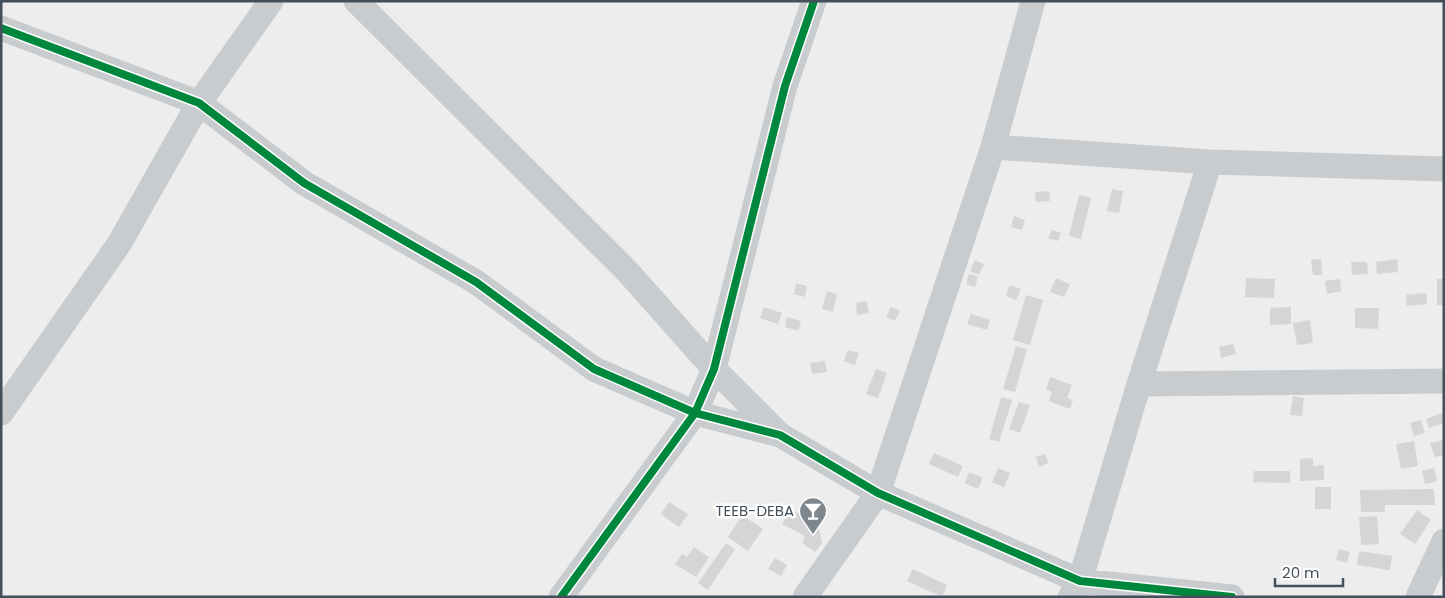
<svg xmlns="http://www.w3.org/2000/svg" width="1445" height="598" font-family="Poppins,sans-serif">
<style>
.building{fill:#d5d5d7}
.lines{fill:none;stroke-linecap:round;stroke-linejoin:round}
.minor{stroke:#c9ccce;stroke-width:25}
.cycleway-casing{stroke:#fff;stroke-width:11}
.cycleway{stroke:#00873e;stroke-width:8}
.labels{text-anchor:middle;stroke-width:5;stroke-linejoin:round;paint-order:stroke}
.poi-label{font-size:15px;fill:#43505b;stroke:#fff;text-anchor:end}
</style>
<rect width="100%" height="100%" fill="#eeeded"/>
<!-- building -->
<path class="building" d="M1112,189L1123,191L1119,213L1107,211Z
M1049,191L1050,201L1036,202L1035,192Z
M1079,195L1091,198L1081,239L1069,236Z
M1014,216L1025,220L1022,230L1011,227Z
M1052,230L1061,233L1058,241L1048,238Z
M1321,259L1322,275H1313L1311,260Z
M1397,259L1398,272L1377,274L1376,262Z
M975,260L984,264L979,275L970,271Z
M1351,262H1367L1368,274L1352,275Z
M969,274L978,277L975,287L966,284Z
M1056,278L1070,284L1064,297L1050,292Z
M1246,278L1275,279L1274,298L1245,297Z
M1340,279L1341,291L1327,294L1325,281Z
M1437,279H1444V305H1437Z
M796,283L807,286L805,297L794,294Z
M1010,285L1021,289L1016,300L1006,296Z
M827,291L837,294L833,312L822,309Z
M1426,293L1427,304L1407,306L1406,295Z
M1026,295L1043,300L1030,345L1013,340Z
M867,301L869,313L857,315L856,303Z
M764,307L782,313L778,324L760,318Z
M891,307L900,311L895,321L886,317Z
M1291,307V324L1270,325V308Z
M1355,308H1379L1378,329L1355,328Z
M971,314L990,320L987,330L967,324Z
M787,317L801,321L798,331L785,327Z
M1310,320L1313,343L1297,345L1293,323Z
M1233,344L1236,354L1221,358L1219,347Z
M1016,346L1027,349L1015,392L1003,389Z
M848,350L859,353L855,365L844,361Z
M825,361L827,372L812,374L810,363Z
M876,369L887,373L878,398L866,394Z
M1050,377L1072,385L1067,398L1073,400L1070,409L1049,401L1052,392L1046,389Z
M1293,396L1304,398L1302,416L1290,415Z
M1001,397L1012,400L999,442L989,439Z
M1019,402L1030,405L1020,433L1009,429Z
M1442,413L1444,423L1429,428L1426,419Z
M1421,420L1425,433L1414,436L1410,423Z
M1444,440V455L1435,457L1430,443Z
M1414,441L1418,466L1401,469L1396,444Z
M934,453L963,466L958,477L929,464Z
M1045,454L1049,463L1039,467L1036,457Z
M1313,458V466L1324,465V480L1300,481V459Z
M998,468L1010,473L1004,487L992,482Z
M1434,468L1437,481L1425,484L1422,471Z
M1254,471H1290V483L1253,482Z
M969,472L983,478L978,489L965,483Z
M1315,487H1331V509H1315Z
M1434,489L1435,505H1385V512H1361L1360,490Z
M669,502L688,514L679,527L661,514Z
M790,509L818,523L822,543L815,552L802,543L805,536L782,524Z
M1417,510L1431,520L1415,544L1400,534Z
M742,515L763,529L748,551L728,537Z
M1377,516L1379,544L1361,545L1359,517Z
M726,543L735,549L708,590L698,583Z
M694,547L709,557L696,577L675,564L682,554L687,557Z
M1339,549L1350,552L1347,563L1336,560Z
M1359,551L1392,556L1390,570L1357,565Z
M775,558L787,565L781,576L768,569Z
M913,569L947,585L942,597L907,581Z"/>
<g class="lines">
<!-- minor -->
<path class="minor" d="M356,1L627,271L714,369L780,435
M1,28L199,103L304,183L476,282L594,369L695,413L780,435L878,493L1080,581L1232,597
M993,147L1210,162L1444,169
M1139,384L1444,381
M1,413L119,244L199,103L271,1
M561,597L695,413L714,369L785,86L814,1
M805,597L878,493L993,147L1033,1
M1070,597L1080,581L1139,384L1210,162
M1418,597L1444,541"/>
<!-- cycleway casing -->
<g class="cycleway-casing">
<path id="cycleway" d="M1,28L199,103L304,183L476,282L594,369L695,413L780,435L878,493L1080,581L1232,597
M561,597L695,413L714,369L785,86L814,1"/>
</g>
<!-- cycleway -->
<use href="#cycleway" class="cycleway"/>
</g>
<!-- icons -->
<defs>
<g id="bar-pin" transform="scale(1.4375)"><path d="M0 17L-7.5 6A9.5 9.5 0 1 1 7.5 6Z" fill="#7f878e" stroke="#fff"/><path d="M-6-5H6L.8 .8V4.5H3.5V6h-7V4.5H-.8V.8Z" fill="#fff"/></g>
</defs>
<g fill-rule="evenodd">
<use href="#bar-pin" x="813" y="511"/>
</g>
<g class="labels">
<!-- poi labels -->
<g class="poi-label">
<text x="794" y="516">TEEB-DEBA</text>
</g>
</g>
<!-- border -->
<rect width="1445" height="598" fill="none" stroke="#43505b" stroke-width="5"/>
<!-- scale -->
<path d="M1275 578v8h68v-8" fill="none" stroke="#43505b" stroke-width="2.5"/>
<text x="1282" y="578" font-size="15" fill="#43505b" stroke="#ffffff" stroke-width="4" paint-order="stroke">20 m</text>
</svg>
